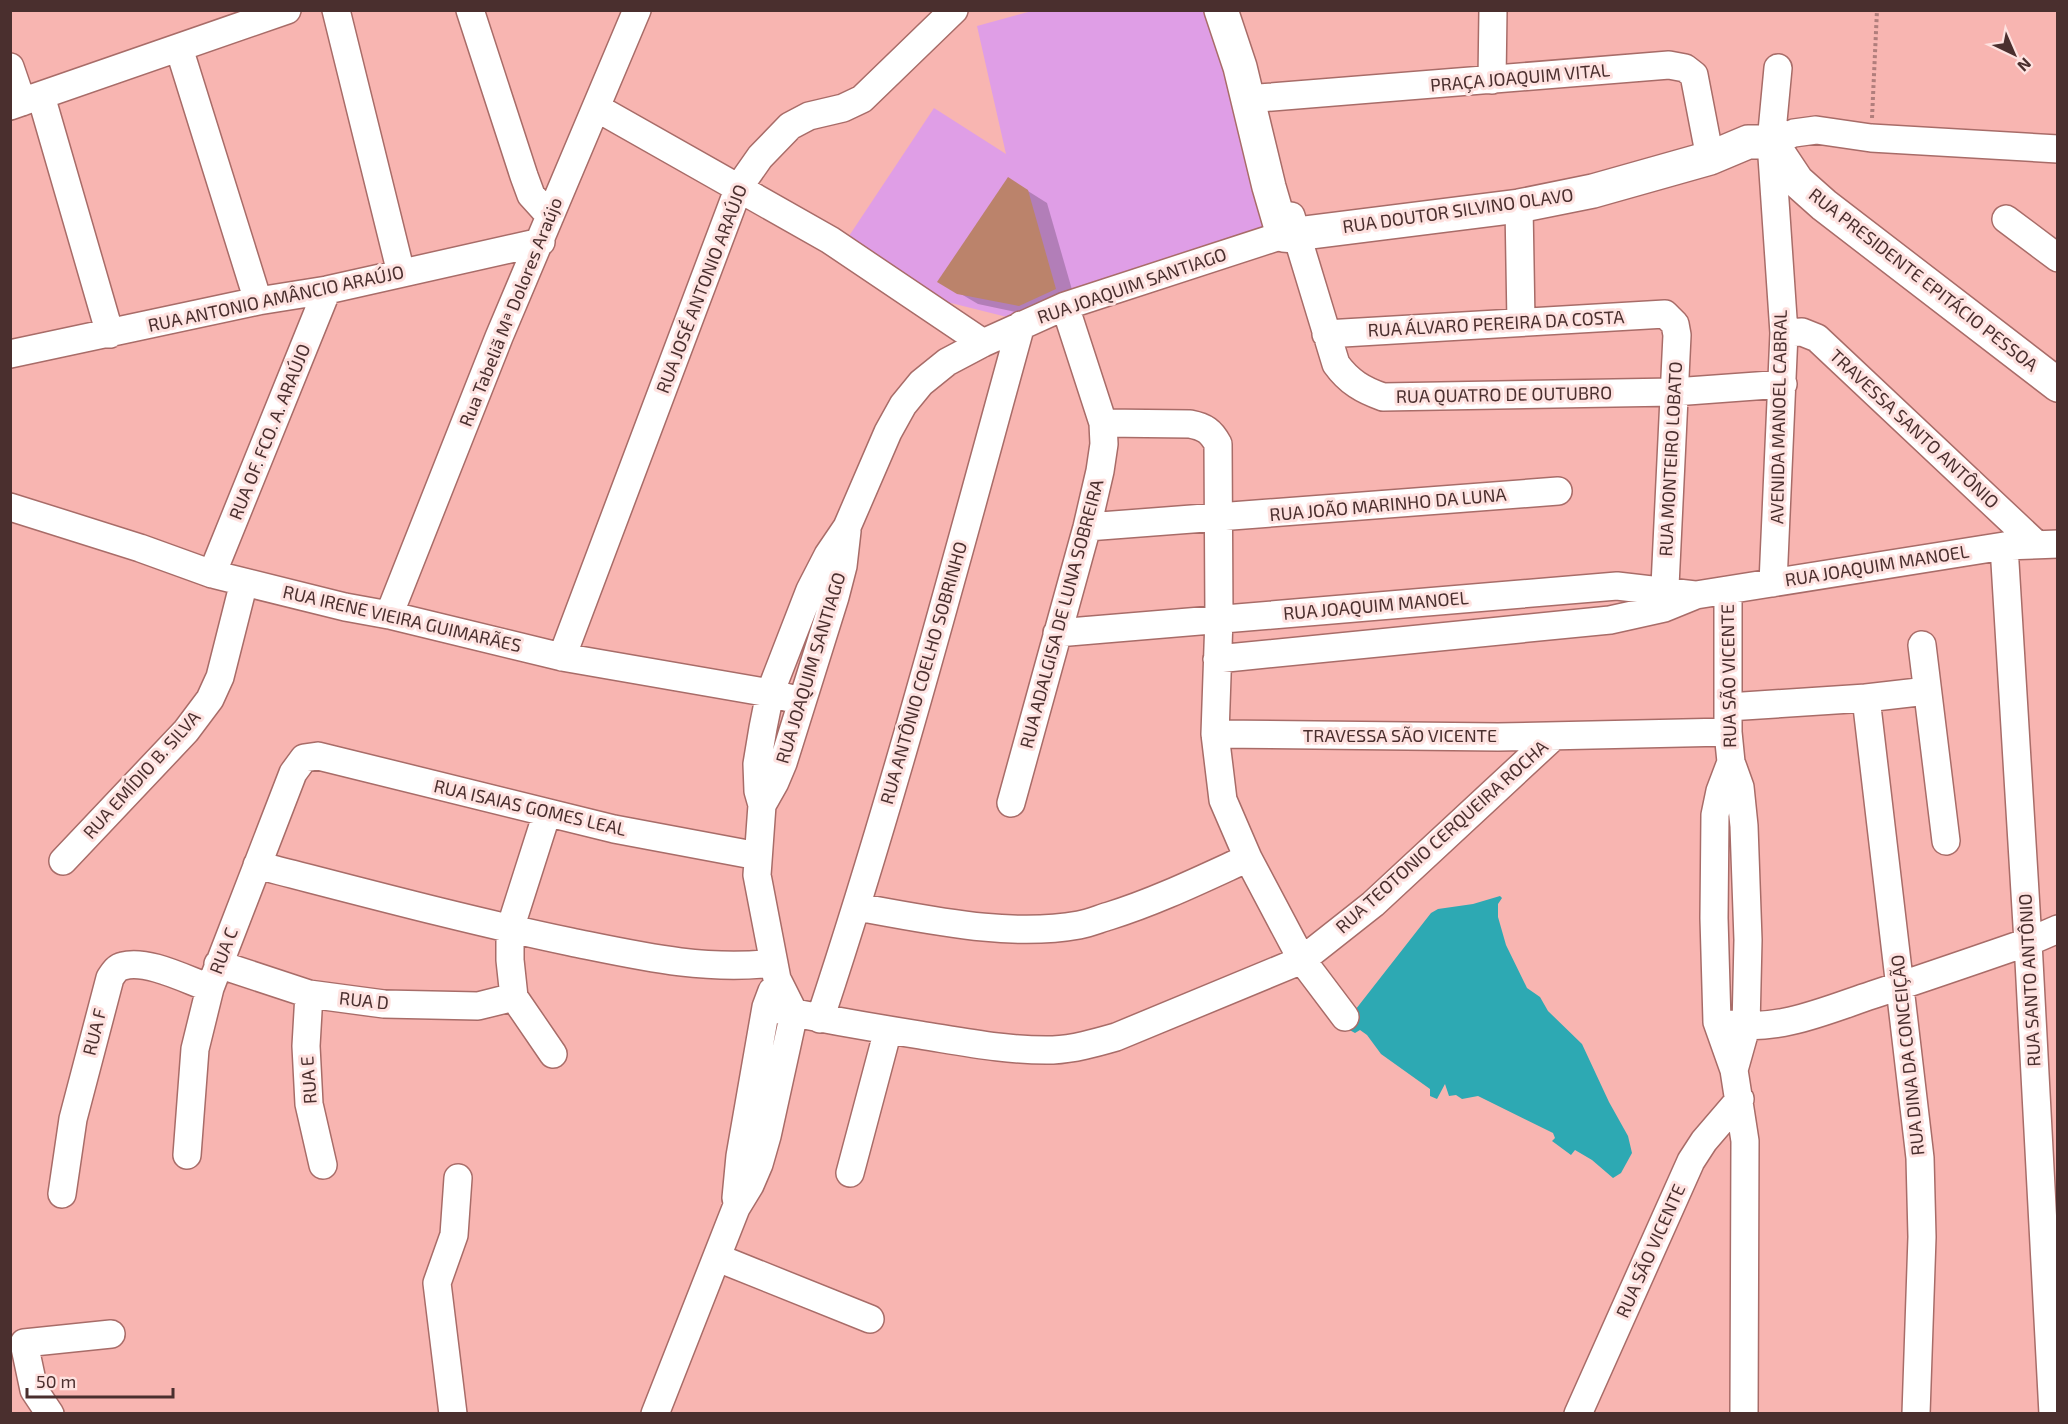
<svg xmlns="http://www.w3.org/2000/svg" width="2068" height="1424" font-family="'Exo 2',sans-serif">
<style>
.green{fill:#df9ee6}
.water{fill:#2da9b3}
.shadow{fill:#0003}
.building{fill:#bb836b}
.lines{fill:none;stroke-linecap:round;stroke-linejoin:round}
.minor-casing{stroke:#a86c68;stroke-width:30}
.major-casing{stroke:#a86c68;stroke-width:36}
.path{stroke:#b17e7c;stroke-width:4;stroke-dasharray:3 3;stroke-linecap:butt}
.minor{stroke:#fff;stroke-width:27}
.major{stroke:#fff;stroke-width:33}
.labels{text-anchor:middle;stroke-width:6;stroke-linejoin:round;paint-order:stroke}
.street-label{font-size:18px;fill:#4a2f2e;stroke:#fee2e0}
</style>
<rect width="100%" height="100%" fill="#f8b5b1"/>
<!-- green -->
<path class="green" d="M1032,11H1215L1271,226L1023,321L943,301L847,239L934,108L1006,154L977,26Z"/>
<!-- water -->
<path class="water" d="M1500,896L1502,898L1498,904V917L1506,945L1527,988L1540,997L1548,1011L1582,1044L1609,1102L1628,1136L1632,1153L1621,1173L1613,1178L1592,1160L1575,1150L1571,1155L1552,1141L1555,1138L1553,1133L1478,1096L1462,1099L1456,1095L1449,1096L1445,1084L1437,1099L1430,1096V1089L1381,1054L1367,1035L1360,1030L1355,1033L1344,1027L1345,1023L1431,913L1438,909L1473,904Z"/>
<!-- shadow -->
<path class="shadow" d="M1009,179L1047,203L1075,300L1040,317L978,304L939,281Z"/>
<!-- building -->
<path class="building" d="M1008,177L1028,190L1056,289L1019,306L957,294L937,282Z"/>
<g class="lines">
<!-- minor casing -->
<g class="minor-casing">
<path id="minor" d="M336,10L401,273
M470,10L524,176L531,195L550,216
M179,48L258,301
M10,67L22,102
M1492,80L1493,10
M41,96L110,334
M1259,98L1669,65L1685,68L1694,75L1710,158
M10,106L287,10
M597,108L830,240L983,343
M1771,142L1794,133L1816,130L1871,138L2058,149
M1519,206L1521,322
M1291,216L1336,364C1349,382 1363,390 1383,397L1674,392L1783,384
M2006,219L2058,258
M1784,333L1802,332L1817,338L2035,543
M1326,334L1665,314L1675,324L1677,335L1664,607
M10,354L258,301L327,290L541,242
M1103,423L1190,424C1205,427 1211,431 1218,444L1219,618L1215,734L1223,800L1248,858L1302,960L1345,1017
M10,507L140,548L212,574L345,607L389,615L562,657L770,693L801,701
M1087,527L1558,491
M2004,546L2028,942L2053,1414
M212,574L327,290
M1773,583L1784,333L1771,142L1778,68
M1728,590V732L1731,762L1740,787L1744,826L1748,940L1746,1027L1734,1070
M389,615L499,337L637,10
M1057,633L1617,586L1695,595
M1922,645L1946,841
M562,657L739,187L760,157L790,126L809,116L843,108L862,99L954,10
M1217,659L1610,620L1664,608L1696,595L2004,546L2058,544
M1866,698L1920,1158L1922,1237L1916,1414
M1728,707L1866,698L1927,691
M1215,734L1498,737L1728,732
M1731,762L1720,791L1715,815L1714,918L1717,1022L1734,1070L1745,1141L1744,1414
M1011,803L1087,527L1100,471L1104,444L1103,423L1065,306
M762,805L775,782L783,763L835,597L843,566L847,531
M547,813L510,929V960L514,997L553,1054
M63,861L186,731L210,699L220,677L244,582
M257,865C362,892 466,920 571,942C640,956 703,971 774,963
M857,907C927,919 1008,938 1079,925C1089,923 1099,919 1109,916C1157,901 1202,879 1248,858
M218,964L309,994L384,1004L478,1006L514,997
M309,994L306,1046L309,1104L323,1165
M766,1007C817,1018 868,1027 920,1035C964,1042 1008,1051 1053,1050C1074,1049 1095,1043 1116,1037L1302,960L1373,904L1554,736
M820,1019C896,790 957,557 1021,325
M1730,1024C1778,1032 1827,1010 1872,995C1924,978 1976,960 2028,942L2058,929
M187,1155L195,1049L210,988L293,773L304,758L318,756L614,829L758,856
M850,1173L888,1030
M62,1194L73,1119L110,978C114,972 117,967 123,966C147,959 187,980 210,988
M736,1198L740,1156L766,1007L772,991
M718,1258L870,1319
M50,1414L34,1390L24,1343L111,1334
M453,1414L437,1283L454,1235L458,1178
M655,1414L736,1208L750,1185L759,1164L767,1136L794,1013L777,979L757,875L762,805L758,791L757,764L763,728L770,693L810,590L828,555L847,527L888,432L903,405L921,383L947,362L983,343L1065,306L1283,235
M1578,1414L1691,1161L1704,1141L1740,1099"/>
</g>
<!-- major casing -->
<g class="major-casing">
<path id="major" d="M1221,10L1240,67L1269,187L1283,235L1295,236L1296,234L1519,206L1593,191L1710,158L1748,142H1771L1797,181L1824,205L2058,385"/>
</g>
<!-- path -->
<path class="path" d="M1872,118L1877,10"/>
<!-- minor -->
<use href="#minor" class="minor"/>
<!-- major -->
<use href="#major" class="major"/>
</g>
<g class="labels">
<!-- street labels -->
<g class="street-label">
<text transform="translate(1520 78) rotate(-5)" y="6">PRAÇA JOAQUIM VITAL</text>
<text transform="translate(1458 211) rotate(-8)" y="6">RUA DOUTOR SILVINO OLAVO</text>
<text transform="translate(1923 280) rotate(38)" y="6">RUA PRESIDENTE EPITÁCIO PESSOA</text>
<text transform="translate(1132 286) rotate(-19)" y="6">RUA JOAQUIM SANTIAGO</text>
<text transform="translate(702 289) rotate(-69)" y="6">RUA JOSÉ ANTONIO ARAÚJO</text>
<text transform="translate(276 299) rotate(-12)" y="6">RUA ANTONIO AMÂNCIO ARAÚJO</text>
<text transform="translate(511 312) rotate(-68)" y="6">Rua Tabeliã Mª Dolores Araújo</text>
<text transform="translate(1496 324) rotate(-3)" y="6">RUA ÁLVARO PEREIRA DA COSTA</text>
<text transform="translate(1504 395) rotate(-1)" y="6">RUA QUATRO DE OUTUBRO</text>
<text transform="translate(1779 417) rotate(-89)" y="6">AVENIDA MANOEL CABRAL</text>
<text transform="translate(1914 429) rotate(43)" y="6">TRAVESSA SANTO ANTÔNIO</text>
<text transform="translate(270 432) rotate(-68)" y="6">RUA OF. FCO. A. ARAÚJO</text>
<text transform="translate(1671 459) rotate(-87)" y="6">RUA MONTEIRO LOBATO</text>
<text transform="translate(1388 505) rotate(-5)" y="6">RUA JOÃO MARINHO DA LUNA</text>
<text transform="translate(1877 566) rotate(-9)" y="6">RUA JOAQUIM MANOEL</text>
<text transform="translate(1376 606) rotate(-5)" y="6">RUA JOAQUIM MANOEL</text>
<text transform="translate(1062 614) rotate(-75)" y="6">RUA ADALGISA DE LUNA SOBREIRA</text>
<text transform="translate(402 619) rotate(13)" y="6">RUA IRENE VIEIRA GUIMARÃES</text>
<text transform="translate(811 668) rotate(-73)" y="6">RUA JOAQUIM SANTIAGO</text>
<text transform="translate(924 673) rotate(-74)" y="6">RUA ANTÔNIO COELHO SOBRINHO</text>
<text transform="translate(1729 676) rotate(-91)" y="6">RUA SÃO VICENTE</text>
<text x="1400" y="742">TRAVESSA SÃO VICENTE</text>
<text transform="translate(142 775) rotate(-48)" y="6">RUA EMÍDIO B. SILVA</text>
<text transform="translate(530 808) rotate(13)" y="6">RUA ISAIAS GOMES LEAL</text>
<text transform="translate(1442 837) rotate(-42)" y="6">RUA TEOTONIO CERQUEIRA ROCHA</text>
<text transform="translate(224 951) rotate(-69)" y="6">RUA C</text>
<text transform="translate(2030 980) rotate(-93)" y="6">RUA SANTO ANTÔNIO</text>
<text transform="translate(364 1001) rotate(6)" y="6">RUA D</text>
<text transform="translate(95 1032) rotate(-76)" y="6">RUA F</text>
<text transform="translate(1908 1055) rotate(-96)" y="6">RUA DINA DA CONCEIÇÃO</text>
<text transform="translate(309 1080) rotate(-94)" y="6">RUA E</text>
<text transform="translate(1651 1251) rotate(-66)" y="6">RUA SÃO VICENTE</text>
</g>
</g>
<!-- border -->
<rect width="2068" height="1424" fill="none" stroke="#4a2f2e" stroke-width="24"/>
<!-- north arrow -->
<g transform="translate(2014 54) rotate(136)" stroke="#fee2e0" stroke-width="4.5" paint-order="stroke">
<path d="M0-4.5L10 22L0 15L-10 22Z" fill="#4a2f2e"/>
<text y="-9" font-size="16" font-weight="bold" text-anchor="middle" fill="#4a2f2e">N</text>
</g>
<!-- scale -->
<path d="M27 1388v9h146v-9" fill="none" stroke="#4a2f2e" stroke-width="3"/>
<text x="36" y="1388" font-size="18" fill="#4a2f2e" stroke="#fee2e0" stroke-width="4.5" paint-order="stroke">50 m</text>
</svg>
